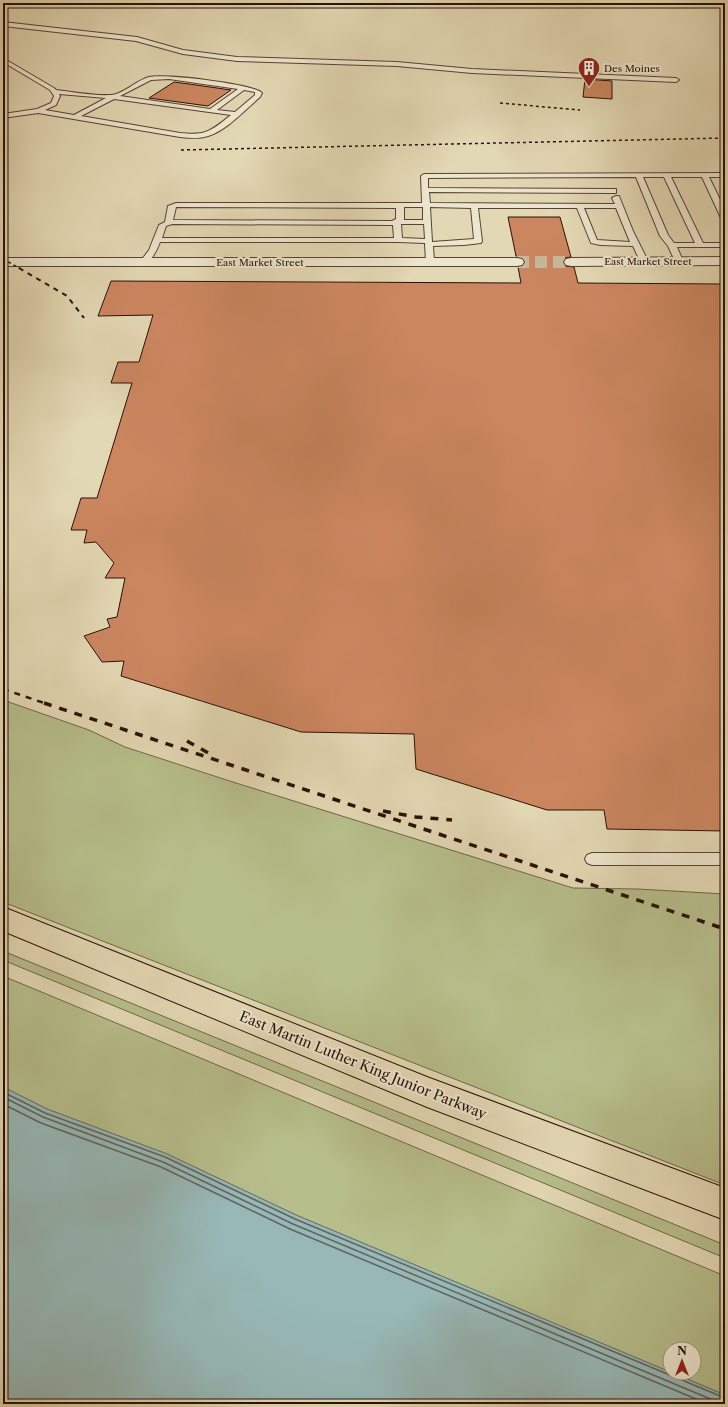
<svg xmlns="http://www.w3.org/2000/svg" width="728" height="1407" font-family="'Libre Caslon Text',serif">
<style>
.green{fill:#b6be8b;stroke:#706748}
.water{fill:#97b8b6;stroke:#6b7570}
.lines{fill:none;stroke-linecap:round;stroke-linejoin:round}
.shore{stroke:#60645e;stroke-width:1.5}
.building{fill:#cb8660;stroke:#291006}
.street-tunnel{stroke:#c7ba9a;stroke-width:12;stroke-dasharray:12 6;stroke-linecap:butt}
.lane-casing{stroke:#584232;stroke-width:2}
.street-casing{stroke:#584232;stroke-width:2}
.primary-casing{stroke:#291006;stroke-width:2}
.lane{fill:#ede6ce;fill-rule:evenodd}
.street{fill:#ede6ce;fill-rule:evenodd}
.primary{fill:#e3d8b4;fill-rule:evenodd}
.rail-far3{stroke:#291006;stroke-width:1.5;stroke-dasharray:3 3;stroke-linecap:butt}
.rail-far2{stroke:#291006;stroke-width:2;stroke-dasharray:5 5;stroke-linecap:butt}
.rail-far1{stroke:#291006;stroke-width:2.5;stroke-dasharray:6 6;stroke-linecap:butt}
.rail{stroke:#291006;stroke-width:3.5;stroke-dasharray:8 8;stroke-linecap:butt}
.labels{text-anchor:middle;stroke-width:4;stroke-linejoin:round;paint-order:stroke}
.far-poi-label{font-size:10px;fill:#291006;stroke:#ede6ce;text-anchor:start}
.far-street-label{font-size:10px;fill:#291006;stroke:#ede6ce}
.near-street-label{font-size:14px;fill:#291006;stroke:#ede6ce}
</style>
<rect width="100%" height="100%" fill="#e3d8b4"/>
<filter id="stains"><feTurbulence type="fractalNoise" baseFrequency=".005" numOctaves="4"/><feColorMatrix values="0 0 0 0 .2 0 0 0 0 .09 0 0 0 0 .02 0 0 0 .5 -.17"/></filter>
<radialGradient id="worn" r=".72"><stop offset=".6" stop-color="#630" stop-opacity="0"/><stop offset="1" stop-color="#630" stop-opacity=".3"/></radialGradient>
<!-- green -->
<path class="green" d="M3,700L89,730L125,747L236,783L573,888L638,889L725,894V1185L3,902Z
M3,951L725,1245V1258L3,960Z
M3,976L725,1276V1395L673,1373H694V1349H670V1372L296,1215L167,1154L47,1109L3,1087Z"/>
<!-- water -->
<path class="water" d="M3,1087L47,1109L167,1154L296,1215L725,1395V1404H3Z"/>
<g class="lines">
<!-- shore -->
<path class="shore" d="M3,1092L45,1113L165,1157L295,1219L725,1398
M3,1097L43,1117L163,1162L293,1224L720,1403H725
M3,1104L41,1123L161,1167L290,1229L708,1404"/>
</g>
<!-- building -->
<path class="building" d="M585,79L612,81V99L583,97Z
M174,82L189,84L231,90L208,106L149,98Z
M508,217H560L571,257L565,258L563,263L566,266L574,267L578,283L725,284V831L607,829L604,810H547L416,769L414,734L301,732L121,676L124,661L102,662L84,636L110,627L107,619L117,617L125,578H105L114,563L96,542L84,543L87,530H71L81,498H97L132,383H111L118,362H139L153,315L98,316L111,281L521,283L518,267L523,266L525,261L522,258L516,256Z"/>
<g class="lines">
<!-- street-tunnel -->
<path class="street-tunnel" d="M517,262H571"/>
<!-- lane casing -->
<g class="lane-casing">
<path id="lane" d="M3,22L137,37L183,50L237,57L397,62L472,69L676,78L679,80L676,82L472,73L397,66L237,61L183,54L136,41L3,26Z
M3,58L54,88L56,90C74,92 93,96 111,95C122,95 137,80 149,77C162,73 255,84 262,93L260,97C246,109 226,131 208,136C199,139 189,138 180,137L38,113L3,118V114L37,109L51,103L54,96L50,90L3,62ZM169,79L238,89L210,109L120,96L151,80ZM244,90L255,92V95L235,112L217,110ZM59,94L106,98L74,115L45,110L56,105L60,96ZM114,99L231,115C211,131 206,136 180,133L81,116Z
M725,173V177H709L725,210V220L721,218L702,177H671L703,243H725V247H677L683,261L679,263L675,261L668,246L660,236L636,177L428,178V188L616,189V193H613L429,192L430,203L615,204L612,198L616,196H619L633,231L648,261L644,263L640,261L633,246L600,245L591,243L577,208H478L482,241L481,243L464,245L433,246L434,262L430,264L426,262L425,243L398,242H160C157,250 152,261 144,264L140,262L149,250L159,225L165,222L168,206L176,203H422L421,176L424,174ZM643,177H664L695,243H674L668,235ZM176,207L396,208V219L392,221L173,220ZM404,207H423V220H404ZM430,207L471,208L474,239L432,242ZM584,208H616L630,242L597,240ZM172,224L393,225L394,238H162L166,226ZM401,224H424L425,239L402,238Z
M592,853H725V865H592L587,863L585,859L587,855Z"/>
</g>
<!-- street casing -->
<g class="street-casing">
<path id="street" d="M725,257V265L571,266L566,265L564,262L566,259L571,258Z
M3,258H517L522,259L524,262L522,265L517,266H3Z"/>
</g>
<!-- primary casing -->
<g class="primary-casing">
<path id="primary" d="M3,907L427,1077L725,1188V1220L427,1107L3,931Z"/>
</g>
<!-- lane -->
<use href="#lane" class="lane"/>
<!-- street -->
<use href="#street" class="street"/>
<!-- primary -->
<use href="#primary" class="primary"/>
<!-- rail-far3 -->
<path class="rail-far3" d="M3,3H25
M189,3L725,7
M500,103L580,110
M181,150L725,138
M3,259L21,269"/>
<!-- rail-far2 -->
<path class="rail-far2" d="M19,268L67,296L84,318"/>
<!-- rail-far1 -->
<path class="rail-far1" d="M3,689L47,704"/>
<!-- rail -->
<path class="rail" d="M44,703L725,929
M187,741L212,755
M383,811L416,817L452,820"/>
</g>
<!-- icons -->
<defs>
<g id="building-pin" transform="scale(1.15)"><path d="M0 17L-7.5 6A9.5 9.5 0 1 1 7.5 6Z" fill="#8f2418" stroke="#ede6ce"/><path d="M-4-6H4V6H1V3H-1V6H-4ZM-2.5-4.3h1.7v1.8h-1.7ZM.8-4.3h1.7v1.8H.8ZM-2.5-1h1.7V.8h-1.7ZM.8-1h1.7V.8H.8Z" fill="#fff"/></g>
</defs>
<g fill-rule="evenodd">
<use href="#building-pin" x="589" y="68"/>
</g>
<g class="labels">
<!-- far-poi labels -->
<g class="far-poi-label">
<text x="604" y="72">Des Moines</text>
</g>
<!-- far-street labels -->
<g class="far-street-label">
<text x="648" y="265">East Market Street</text>
<text x="260" y="266">East Market Street</text>
</g>
<!-- near-street labels -->
<g class="near-street-label">
<text transform="translate(363 1065) rotate(22)" y="5">East Martin Luther King Junior Parkway</text>
</g>
</g>
<!-- margin -->
<rect width="728" height="1407" fill="none" stroke="#e3d8b4" stroke-width="16"/>
<rect x="4" y="4" width="720" height="1399" fill="none" stroke="#291006" stroke-width="2"/>
<rect x="8" y="8" width="712" height="1391" fill="none" stroke="#291006"/>
<!-- north arrow -->
<g transform="translate(682 1361)"><circle r="19" fill="#ede6ce" stroke="#9f907e"/>
<path d="M0-3L7 15L0 10L-7 15Z" fill="#8f2418"/>
<text y="-6" font-size="11" font-weight="bold" text-anchor="middle" fill="#291006">N</text>
</g>
<rect width="100%" height="100%" filter="url(#stains)"/>
<rect width="100%" height="100%" fill="url(#worn)"/>
</svg>
